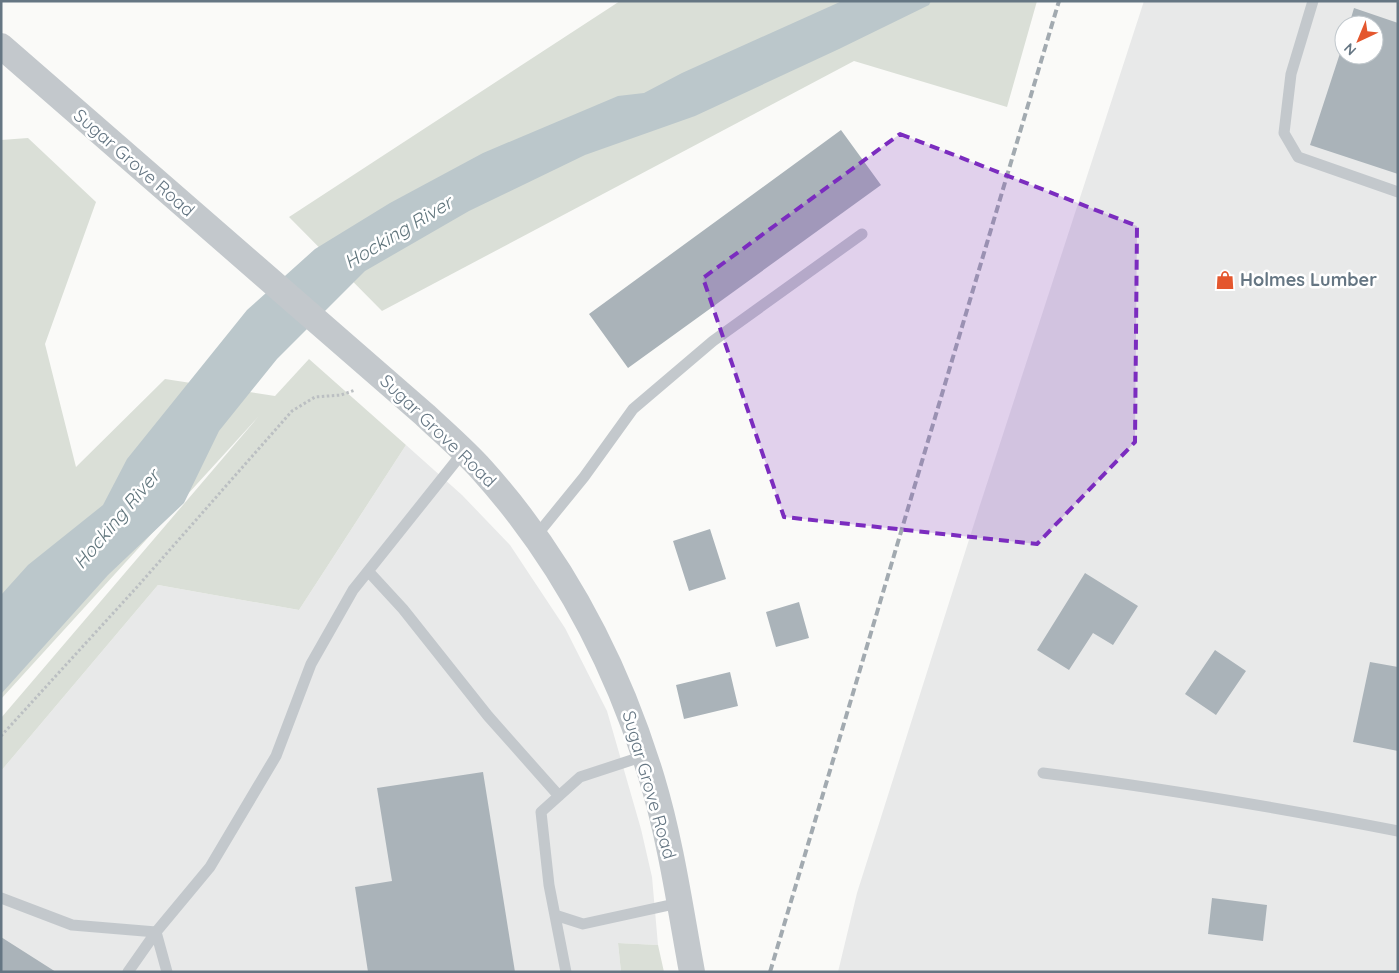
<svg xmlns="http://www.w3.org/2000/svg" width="1399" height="973" font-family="Quicksand,sans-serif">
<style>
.built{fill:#e8e9e9;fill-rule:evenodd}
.green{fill:#dadfd7}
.water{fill:#bbc7cb}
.building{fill:#aab3b9}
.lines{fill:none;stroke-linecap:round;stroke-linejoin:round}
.path{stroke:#bbbfc2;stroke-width:3;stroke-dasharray:2.5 2.5;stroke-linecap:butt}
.service{stroke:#c3c8cc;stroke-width:11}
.tertiary{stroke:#c3c8cc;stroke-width:26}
.rail{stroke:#a2aab0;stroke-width:4;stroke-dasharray:8 4;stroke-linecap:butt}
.marked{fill:#7b2cbf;fill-opacity:0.2;stroke:#7b2cbf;stroke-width:4;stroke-dasharray:10 6;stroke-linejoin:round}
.labels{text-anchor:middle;stroke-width:5;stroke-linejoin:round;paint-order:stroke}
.street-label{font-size:18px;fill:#657683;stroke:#fff}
.poi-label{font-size:18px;font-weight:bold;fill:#657683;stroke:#fff;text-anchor:start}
.water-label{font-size:19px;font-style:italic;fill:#60757c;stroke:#fff}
</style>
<rect width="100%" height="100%" fill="#fafaf8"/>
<!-- built -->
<path class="built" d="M1144,1H1398V972H838L857,893L980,505ZM1344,25H1374V55H1344Z
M406,445L462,495L510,545L565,628L607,711L641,829L652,877L658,945L618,943L621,972H1V771L158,585L299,610Z"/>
<!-- green -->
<path class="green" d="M620,1H1037L1007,107L854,61L382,311L289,217Z
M28,138L96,202L45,344L76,467L165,379L275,396L309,359L406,445L299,610L158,585L1,771V718L259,416L1,699V140Z
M618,943L658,945L664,972H621Z"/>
<!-- water -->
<path class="water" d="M842,1H931L929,5L839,49L695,116L585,155L469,211L365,271L277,359L219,431L184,503L108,575L1,694V595L28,565L103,505L127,459L247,310L315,249L390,203L483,153L618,96L644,93L682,73Z"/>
<!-- building -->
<path class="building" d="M1354,8L1398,23V174L1310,145L1344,41V55H1374V25H1349Z
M841,130L881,185L628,368L589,314Z
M710,529L726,579L689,591L673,541Z
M1085,573L1138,606L1113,645L1093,633L1069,670L1037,650Z
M799,602L809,638L776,647L766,612Z
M1215,650L1246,671L1216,715L1185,694Z
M1370,662L1398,667V751L1353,742Z
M730,672L738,706L684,719L676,685Z
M483,772L515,972H368L355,887L392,881L377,788Z
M1212,898L1267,905L1263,941L1208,934Z
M1,937L56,972H1Z"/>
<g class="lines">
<!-- path -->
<path class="path" d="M1,736L137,587L292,411L315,397L341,395L355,390"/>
<!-- service -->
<path class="service" d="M1313,1L1291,74L1284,133L1298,157L1398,192
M536,536L584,477L633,409L713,341L862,234
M368,571L403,609L488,716L559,796
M1043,773C1162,788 1280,808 1398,831
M1,898L72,925L156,932
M555,915L583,924L679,903
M156,932L167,972
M128,972L156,932L210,867L276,756L311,664L353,590L464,451
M566,972L549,885L541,812L580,777L644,756"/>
<!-- tertiary -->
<path class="tertiary" d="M1,46L425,415C444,433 464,450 482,470C562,559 617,664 652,779C671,842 680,907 692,972"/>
<!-- rail -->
<path class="rail" d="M770,972L1059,1"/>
</g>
<!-- marked area -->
<path class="marked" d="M900,134L1137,226L1135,442L1037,544L784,517L703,278Z"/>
<!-- icons -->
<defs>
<g id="shop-bare" transform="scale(1.5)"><path d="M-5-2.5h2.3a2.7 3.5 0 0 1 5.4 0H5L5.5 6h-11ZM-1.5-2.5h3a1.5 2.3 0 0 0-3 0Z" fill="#e4572e" stroke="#fff" stroke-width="2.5" paint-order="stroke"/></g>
</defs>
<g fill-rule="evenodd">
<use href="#shop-bare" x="1225" y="280"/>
</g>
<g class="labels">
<!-- street labels -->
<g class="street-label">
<text transform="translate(134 163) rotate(41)" y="6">Sugar Grove Road</text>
<text transform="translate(438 431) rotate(44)" y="6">Sugar Grove Road</text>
<text transform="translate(649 785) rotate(74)" y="6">Sugar Grove Road</text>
</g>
<!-- poi labels -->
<g class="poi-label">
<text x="1240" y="286">Holmes Lumber</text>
</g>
<!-- water labels -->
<g class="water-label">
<text transform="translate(398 232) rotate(-31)" y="7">Hocking River</text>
<text transform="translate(116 519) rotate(-50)" y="7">Hocking River</text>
</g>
</g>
<!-- border -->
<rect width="1399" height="973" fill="none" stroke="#657683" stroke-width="5"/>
<!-- north arrow -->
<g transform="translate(1359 40) rotate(224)"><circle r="24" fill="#ffffff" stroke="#c1c8cd"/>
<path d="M0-4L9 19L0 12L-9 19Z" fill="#e4572e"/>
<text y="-8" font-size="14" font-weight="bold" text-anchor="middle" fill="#657683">N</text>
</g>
</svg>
